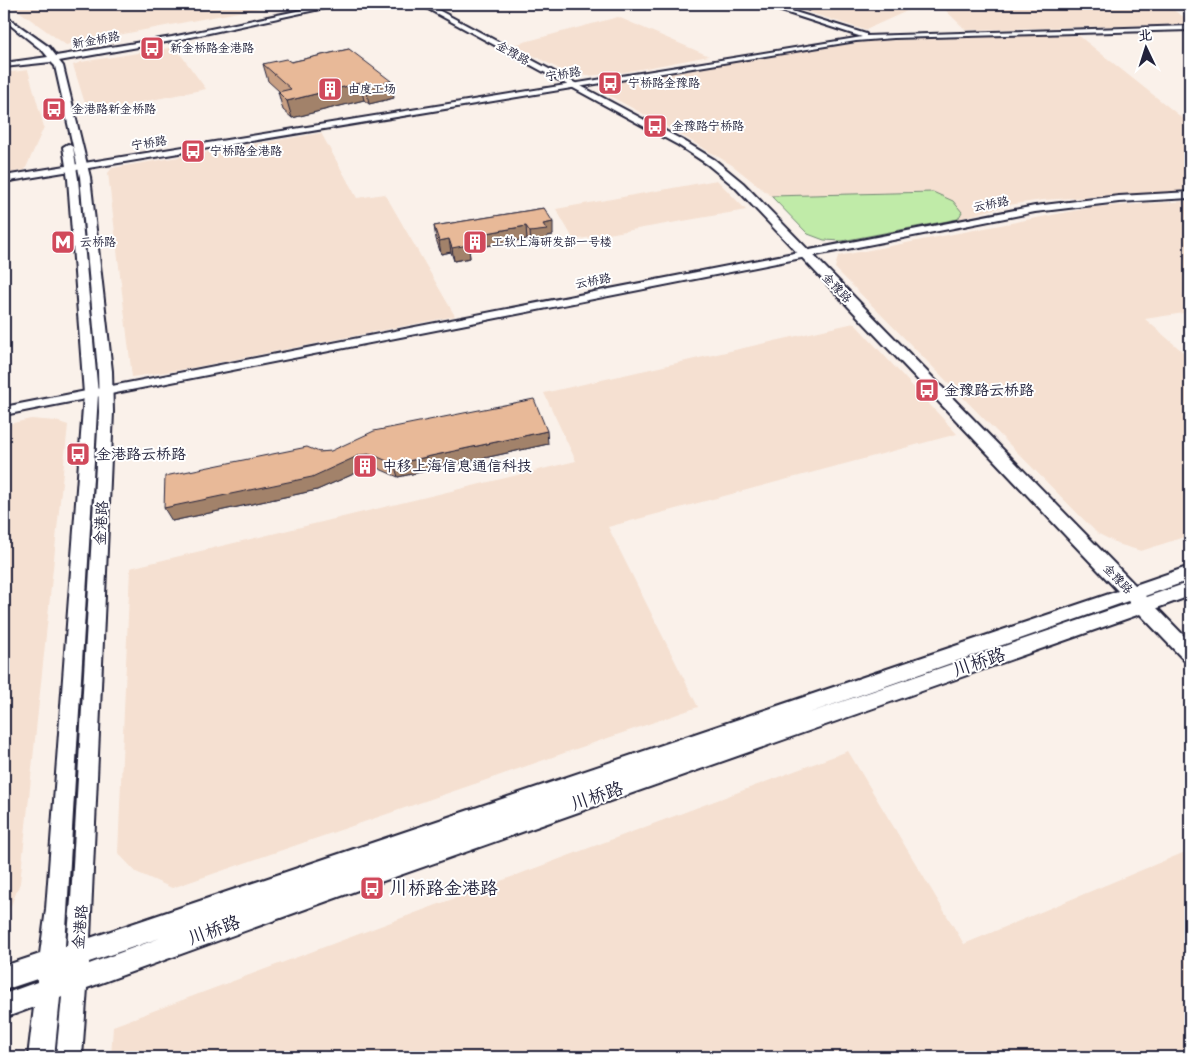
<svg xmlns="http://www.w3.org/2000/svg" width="1194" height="1061" font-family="'Patrick Hand','LXGW WenKai TC',sans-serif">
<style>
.built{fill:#f5e0d1}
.green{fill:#c0eba8;stroke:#718672}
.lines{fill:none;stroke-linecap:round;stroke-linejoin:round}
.minor-casing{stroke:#22223b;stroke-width:4}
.tertiary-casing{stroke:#22223b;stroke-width:4}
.minor{fill:#fff;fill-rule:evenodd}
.tertiary{fill:#fff;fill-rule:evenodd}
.wall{fill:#c89f83;stroke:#22223b}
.shaded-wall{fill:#a2826a;stroke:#22223b}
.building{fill:#e8b998;stroke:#22223b}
.labels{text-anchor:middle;stroke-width:4;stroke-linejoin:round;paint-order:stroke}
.far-street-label{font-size:12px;fill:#22223b;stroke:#fff}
.far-poi-label{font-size:12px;fill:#22223b;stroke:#fff;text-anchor:start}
.poi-label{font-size:15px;fill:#22223b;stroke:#fff;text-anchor:start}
.street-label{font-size:15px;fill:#22223b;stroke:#fff}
.near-street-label{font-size:18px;fill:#22223b;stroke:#fff}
.near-poi-label{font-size:18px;fill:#22223b;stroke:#fff;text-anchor:start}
</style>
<rect width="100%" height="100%" fill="#faf1ea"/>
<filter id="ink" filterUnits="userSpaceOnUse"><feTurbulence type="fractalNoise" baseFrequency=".02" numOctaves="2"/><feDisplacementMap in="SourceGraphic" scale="10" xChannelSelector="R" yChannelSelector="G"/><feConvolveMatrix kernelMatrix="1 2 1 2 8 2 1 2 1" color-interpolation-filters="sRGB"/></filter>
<g filter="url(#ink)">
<!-- built -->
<path class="built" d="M9,4H281L66,45Z
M782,4H1164L1190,21V24L966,30L943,8L918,6L865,30Z
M618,17L709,56L625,72L588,76L565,72L513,45Z
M1047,35L1079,36L1190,124V190L1043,200L1009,205L958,219L962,212L933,192L771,196L732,165L664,125L608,95L600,88V84L868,41Z
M175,47L206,89L88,113L73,65L81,62Z
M28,70L44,127L25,170L4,174V73Z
M321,133L357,198L385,194L455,316L180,370L132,377L108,173L112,168Z
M717,180L746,210L574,240L556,209Z
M1190,201V312L1145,319L1190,358V535L1141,551L1121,545L1097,533L835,268L838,256L1094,207Z
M854,323L957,434L608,527L698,707L172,888L136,872L118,853L130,568L576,461L544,393Z
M31,419L56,421L68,425L20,883L8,913L4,918V425Z
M848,751L964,944L1190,850V1057H111L113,1026Z"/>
<!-- green -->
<path class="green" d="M933,192L953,201L962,212L958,219L842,241L824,240L808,234L771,196Z"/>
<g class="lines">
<!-- minor casing -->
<g class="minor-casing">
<path id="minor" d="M760,4H769L866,34V36L1190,26V30L894,38L856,41L4,182V176L862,37Z
M1190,192V198L1119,202L1035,212L4,415V407L1035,206L1119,196Z"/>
</g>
<!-- tertiary casing -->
<g class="tertiary-casing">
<path id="tertiary" d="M330,4H343L172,41L59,61L63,66L90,177L112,371L113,412L90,938L1118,591L735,187L707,164L678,145L419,4H427L684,141L715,160L743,183L1135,585L1190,566V580L1145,596L1146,597L1190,582V596L1157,608L1190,642V662L1184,660L1140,614L369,886L87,988L82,1057H56L62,997L60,998L54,1057H28L34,1007L4,1018V994L37,982V979L4,990V966L40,954L46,909L84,394L68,179L63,147L68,144L73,147L78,179L98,394L65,946H67L71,900L99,412L98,371L80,177L55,66L51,62L4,67V63L48,57L43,51L4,20V15L49,47L56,56L172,37ZM1128,601L1130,603L806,714ZM160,938L89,964V962Z"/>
</g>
<!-- minor -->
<use href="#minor" class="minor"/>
<!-- tertiary -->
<use href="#tertiary" class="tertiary"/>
</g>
<!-- wall -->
<path class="wall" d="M785,4H826L808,11Z
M349,49L394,98L369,104L364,100L292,118L283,110L278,92H280L268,81L263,64L291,62Z
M544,208L553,235L547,236V243L531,245L527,239L469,249L470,258L454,261L451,252L441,254L436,239L434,226Z
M548,444L398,477L375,467L365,469L317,490L172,521L319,452Z"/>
<!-- shaded-wall -->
<path class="shaded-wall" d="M809,4H826L808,11Z
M391,81L394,98L369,104L366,87Z
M360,83L364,100L292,118L287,101Z
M553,222V235L547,236V243L531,245L530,232L543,224Z
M526,226L527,239L469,249L470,258L454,261L452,248L465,237Z
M449,239L451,252L441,254L439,241Z
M547,431L548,444L398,477L394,464Z
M371,454L375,467L365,469L317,490L172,521L164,508L360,455Z"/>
<!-- building -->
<path class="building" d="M349,49L391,81L366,87L360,83L287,101L278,92L291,89L263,64L286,59L291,62Z
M544,208L553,222L543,224L547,230L530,232L526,226L465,237L468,245L452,248L449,239L439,241L434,226Z
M534,399L547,431L394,464L371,454L360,455L312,477L164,508L165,476L307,447L319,452L331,451L374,431Z"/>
</g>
<!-- icons -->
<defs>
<g id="bus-square" transform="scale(1.25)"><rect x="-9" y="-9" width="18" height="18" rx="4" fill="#d1495b" stroke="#fff"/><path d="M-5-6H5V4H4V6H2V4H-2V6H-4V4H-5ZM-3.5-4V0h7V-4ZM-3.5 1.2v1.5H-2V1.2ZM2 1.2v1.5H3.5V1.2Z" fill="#fff"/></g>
<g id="building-square" transform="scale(1.25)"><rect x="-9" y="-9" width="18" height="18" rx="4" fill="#d1495b" stroke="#fff"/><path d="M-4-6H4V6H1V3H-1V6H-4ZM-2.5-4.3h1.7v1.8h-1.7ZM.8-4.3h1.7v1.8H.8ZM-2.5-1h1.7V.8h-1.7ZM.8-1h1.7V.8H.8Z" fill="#fff"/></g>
<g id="metro-square" transform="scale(1.25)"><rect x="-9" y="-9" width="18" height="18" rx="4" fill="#d1495b" stroke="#fff"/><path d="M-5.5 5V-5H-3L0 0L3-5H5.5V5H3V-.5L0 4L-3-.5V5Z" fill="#fff"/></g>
</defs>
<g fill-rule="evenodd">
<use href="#bus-square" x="152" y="48"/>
<use href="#bus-square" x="610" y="83"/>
<use href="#building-square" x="330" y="89"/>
<use href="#bus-square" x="54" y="109"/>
<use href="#bus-square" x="655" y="126"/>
<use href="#bus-square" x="193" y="151"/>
<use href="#metro-square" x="63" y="242"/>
<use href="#building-square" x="475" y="242"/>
<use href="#bus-square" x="927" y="390"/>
<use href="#bus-square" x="78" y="454"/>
<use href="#building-square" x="365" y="466"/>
<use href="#bus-square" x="372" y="888"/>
</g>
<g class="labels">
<!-- far-street labels -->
<g class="far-street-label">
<text transform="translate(96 40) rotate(-10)" y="4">新金桥路</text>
<text transform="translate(513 53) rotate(29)" y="4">金豫路</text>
<text transform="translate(563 74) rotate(-9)" y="4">宁桥路</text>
<text transform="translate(149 143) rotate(-9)" y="4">宁桥路</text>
<text transform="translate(991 204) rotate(-11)" y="4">云桥路</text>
<text transform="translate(593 281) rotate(-11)" y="4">云桥路</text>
<text transform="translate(837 288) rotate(46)" y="4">金豫路</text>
<text transform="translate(1118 579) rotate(46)" y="4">金豫路</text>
</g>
<!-- far-poi labels -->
<g class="far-poi-label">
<text x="170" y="52">新金桥路金港路</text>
<text x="628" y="87">宁桥路金豫路</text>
<text x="348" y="93">由度工场</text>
<text x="72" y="113">金港路新金桥路</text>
<text x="672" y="130">金豫路宁桥路</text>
<text x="210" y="155">宁桥路金港路</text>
<text x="80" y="246">云桥路</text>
<text x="492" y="246">工软上海研发部一号楼</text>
</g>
<!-- poi labels -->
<g class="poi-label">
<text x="944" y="395">金豫路云桥路</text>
<text x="96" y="459">金港路云桥路</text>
<text x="382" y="471">中移上海信息通信科技</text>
</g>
<!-- street labels -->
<g class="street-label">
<text transform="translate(101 523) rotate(-87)" y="5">金港路</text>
<text transform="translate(80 927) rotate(-85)" y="5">金港路</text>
</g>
<!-- near-street labels -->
<g class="near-street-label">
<text transform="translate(979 662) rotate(-19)" y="6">川桥路</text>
<text transform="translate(597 796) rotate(-19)" y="6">川桥路</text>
<text transform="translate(214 930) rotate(-20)" y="6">川桥路</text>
</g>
<!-- near-poi labels -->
<g class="near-poi-label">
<text x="390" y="894">川桥路金港路</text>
</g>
</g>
<!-- margin -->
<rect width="1194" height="1061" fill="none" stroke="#fff" stroke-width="20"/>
<rect x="10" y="10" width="1174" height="1041" fill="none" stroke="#22223b" stroke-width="2" filter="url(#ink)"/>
<!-- north arrow -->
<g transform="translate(1146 48) rotate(356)" stroke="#ffffff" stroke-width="4" paint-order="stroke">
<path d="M0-4L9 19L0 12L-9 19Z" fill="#22223b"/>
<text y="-8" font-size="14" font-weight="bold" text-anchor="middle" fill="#22223b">北</text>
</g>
</svg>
